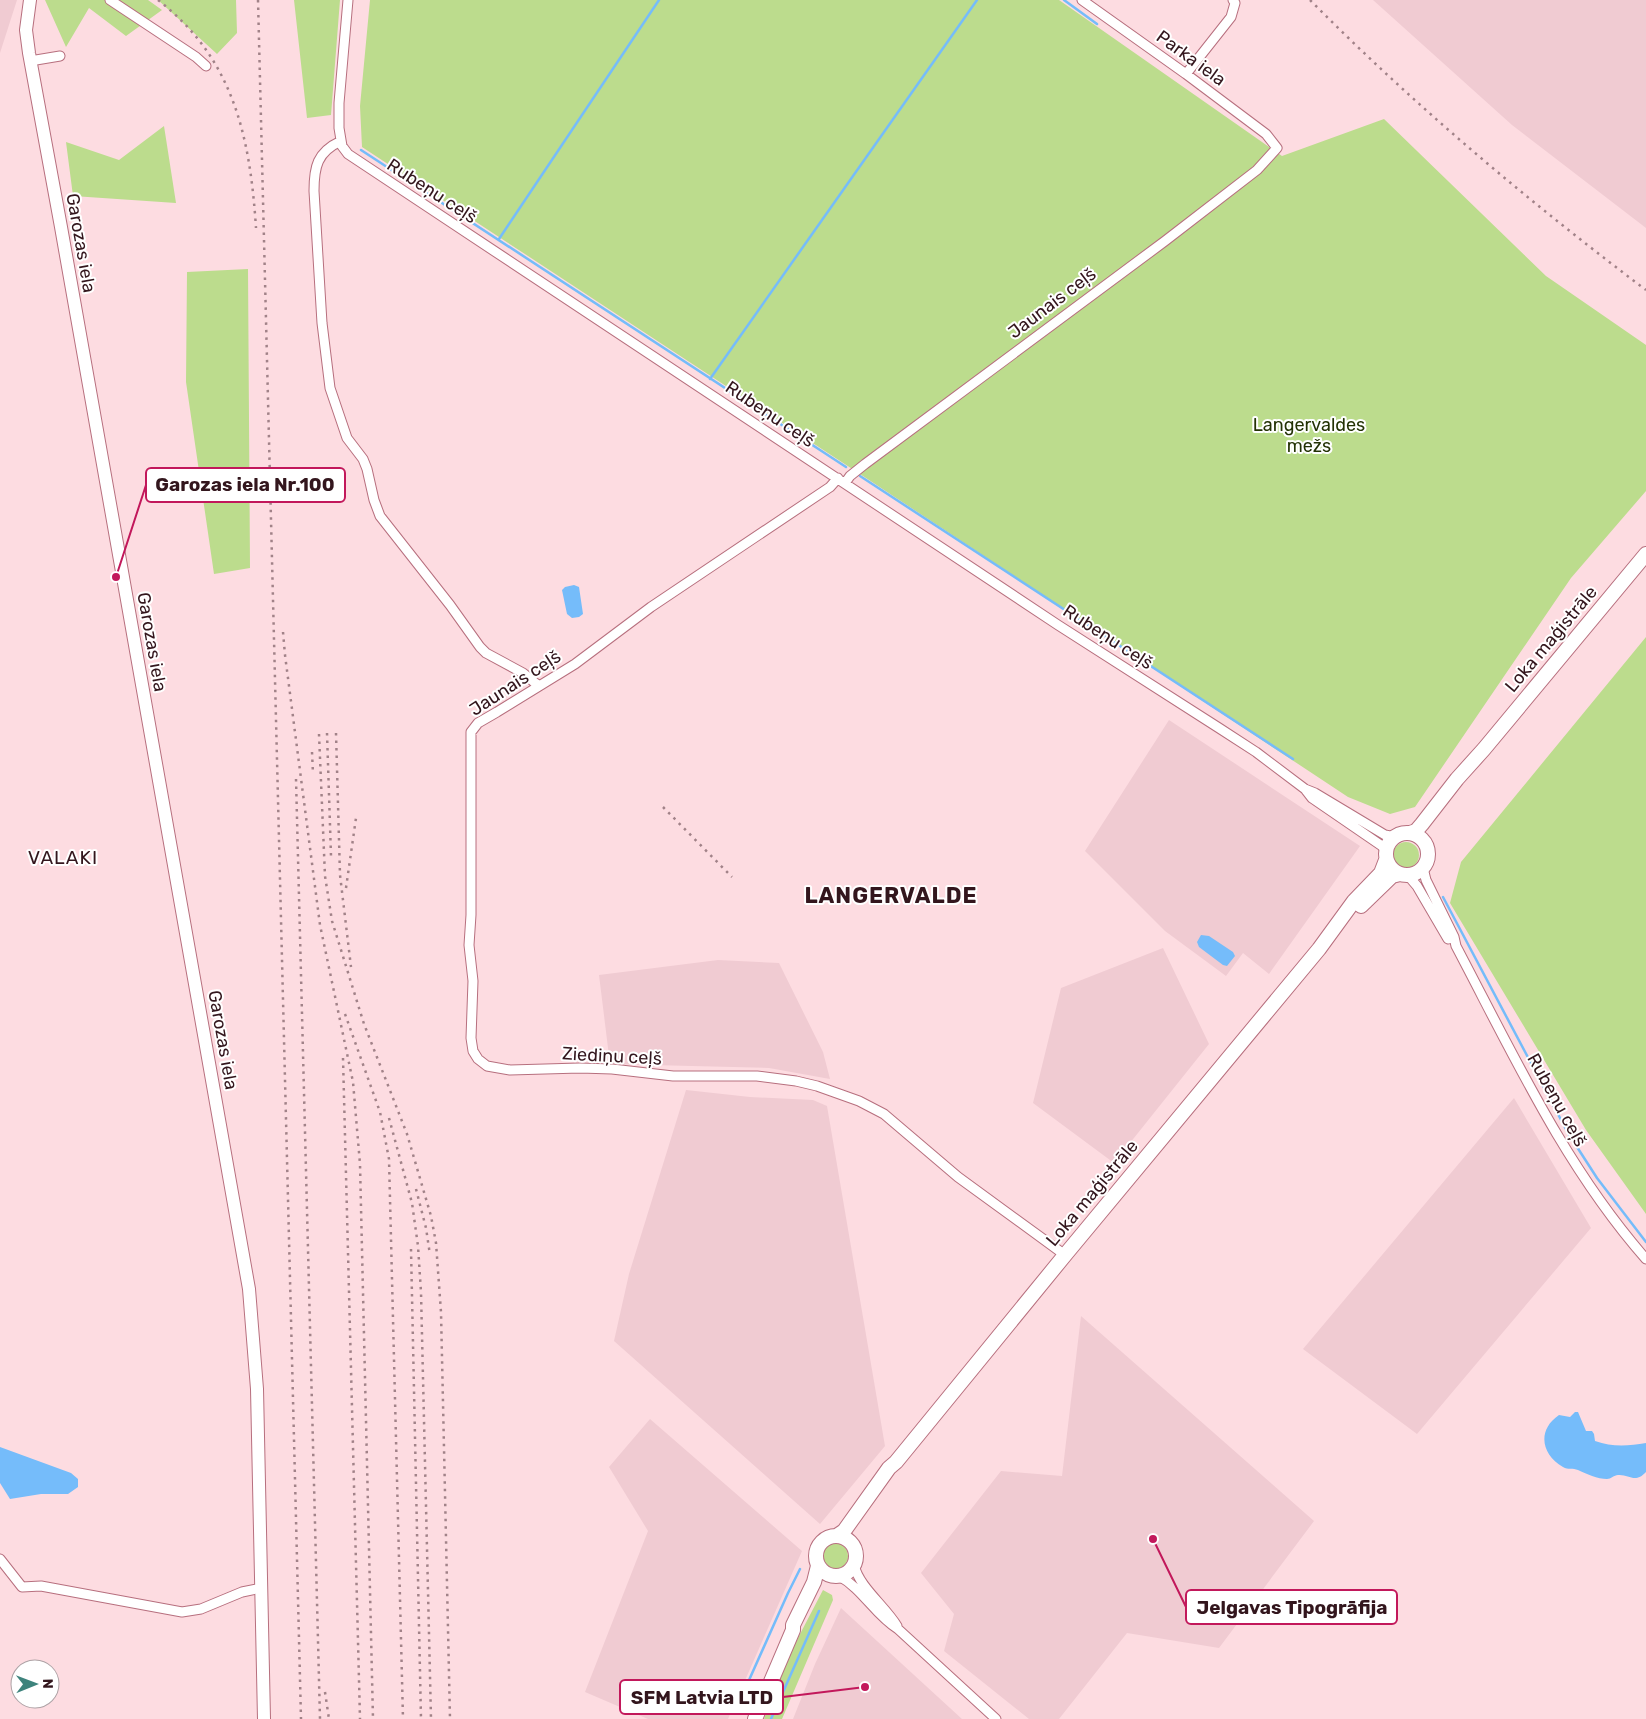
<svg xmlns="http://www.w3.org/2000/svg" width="1646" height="1719" font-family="Rubik,sans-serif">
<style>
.built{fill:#f0cbd2}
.green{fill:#bcdc8d}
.water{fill:#75bcfa}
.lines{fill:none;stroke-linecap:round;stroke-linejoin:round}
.stream{stroke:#75bcfa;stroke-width:2.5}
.street-casing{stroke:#b76f7e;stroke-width:11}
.secondary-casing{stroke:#b76f7e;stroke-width:14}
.primary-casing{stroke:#b76f7e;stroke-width:16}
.street{stroke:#fff;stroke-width:9}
.secondary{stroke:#fff;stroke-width:12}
.primary{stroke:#fff;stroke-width:14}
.rail{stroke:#a18288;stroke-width:2.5;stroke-dasharray:2.5 5;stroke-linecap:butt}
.labels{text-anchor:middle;stroke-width:4;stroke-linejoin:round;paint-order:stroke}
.street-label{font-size:18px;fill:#33161d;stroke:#fff}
.park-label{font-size:18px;fill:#233204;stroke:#fff}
.neighbourhood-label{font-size:19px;letter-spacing:1px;fill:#33161d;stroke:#fff}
.district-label{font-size:22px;font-weight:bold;letter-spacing:1px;fill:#33161d;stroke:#fff}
.leader{fill:none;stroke:#c2185b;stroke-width:2}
.callout-dot{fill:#c2185b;stroke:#fff;stroke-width:2}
.callout{fill:#fff;stroke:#c2185b;stroke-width:2}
.callout-label{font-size:19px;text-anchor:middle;font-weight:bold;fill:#33161d}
</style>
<rect width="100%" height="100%" fill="#fddce1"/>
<!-- built -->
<path class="built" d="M0,0H17L0,53Z
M1373,0H1646V228L1512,125Z
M1169,720L1360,846L1269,974L1243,953L1226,976L1165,931L1085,851Z
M1163,948L1209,1044L1114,1163L1033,1103L1061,988Z
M718,960L779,963L823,1052L830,1079L769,1068L610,1064L599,975Z
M686,1090L750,1097L813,1100L827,1106L885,1446L820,1524L614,1341L629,1274Z
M1514,1098L1591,1228L1417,1434L1303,1349Z
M1081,1316L1314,1521L1219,1648L1127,1633L1059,1719H1029L944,1651L954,1614L921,1573L1001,1471L1062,1476Z
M650,1419L802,1551L728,1719H648L585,1692L648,1531L609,1467Z
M841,1608L962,1719H793L815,1664Z"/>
<!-- green -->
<path class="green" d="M45,0H148L162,10L126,36L89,8L66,47Z
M158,0H236L237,33L217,54Z
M294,0H340L331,115L307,118Z
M370,0H1059L1282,156L1384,119L1546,276L1646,345V491L1571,578L1415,807L1390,814L1348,797L863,476L362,147L360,106Z
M164,126L176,203L73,196L66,142L119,160Z
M248,269L250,568L214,574L186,382L187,272Z
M1646,637V1214L1586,1130L1450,903L1461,862Z
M1393 855a13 13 0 1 1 26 0a13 13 0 1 1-26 0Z
M822 1556a13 13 0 1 1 26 0a13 13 0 1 1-26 0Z
M823,1590L832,1595L833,1600L782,1719H764L788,1657Z"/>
<!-- water -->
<path class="water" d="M574,585L579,587L583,614L579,617L572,618L567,614L562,590L565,587Z
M1201,935L1209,936L1233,952L1235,956L1227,966L1223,965L1199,947L1197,942Z
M1575,1412H1578L1586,1431H1592L1594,1434L1595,1441C1612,1447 1628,1446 1646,1443V1472C1635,1484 1629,1474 1618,1475C1614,1475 1611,1479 1607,1479C1598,1479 1586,1474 1578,1470C1573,1468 1568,1470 1563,1467C1541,1454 1537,1430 1559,1415L1570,1417Z
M0,1447L71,1473L78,1479V1487L68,1494H41L10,1499L0,1483Z"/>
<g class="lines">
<!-- stream -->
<path class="stream" d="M1064,0L1097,24
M361,150L846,467
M499,239L659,0
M710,379L977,0
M860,476L1293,759
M1443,897L1568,1133L1597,1178L1646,1242
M737,1707L788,1593L800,1569
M771,1719L819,1611"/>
<!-- street casing -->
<g class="street-casing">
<path id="street" d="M110,0L196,57L206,66
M348,0L339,103V128L342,146L348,154L1058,625L1219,728L1256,752L1305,789L1315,793L1385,835L1395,837
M30,61L60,56
M1186,74L1231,17L1235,3L1233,0
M341,141C317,152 314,167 314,191L322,323L330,388L347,438L363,459L367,469L374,500L380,516L450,605L480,647L486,653L523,673L539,686
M838,478L830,487L651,607L575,664L497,712L478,723L471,732V915L469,945L473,981L471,1038L473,1051L478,1059L487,1066L510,1070L580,1068L612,1069L673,1076H757L796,1081L817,1086L859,1101L884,1114L958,1177L1065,1255
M845,483L850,476L865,464L1165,241L1257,170L1277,148L1266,134L1186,74L1082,0
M1305,789L1312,798L1382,846L1386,850
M1423,868L1426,880L1454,937L1456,946C1513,1054 1565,1167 1646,1259
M1405,875L1411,879L1417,886L1448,939
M0,1559L22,1587L41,1586L182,1612L201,1609L242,1592L261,1588
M854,1565C859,1587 885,1606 897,1626
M839,1576C863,1589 875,1615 898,1629L996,1719"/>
</g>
<!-- secondary casing -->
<g class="secondary-casing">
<path id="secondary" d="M30,0L26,30L29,53L61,227L249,1289L257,1389L264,1719"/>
</g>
<!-- primary casing -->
<g class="primary-casing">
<path id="primary" d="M1386 854a21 21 0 1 1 42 0a21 21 0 1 1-42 0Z
M1410,833L1416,831L1422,824L1457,779L1484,749L1646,554
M1361,906L1392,876L1400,874
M838,1535L844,1531L889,1468L896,1462L1065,1255L1319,949L1354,901L1381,873L1386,860
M816 1556a20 20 0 1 1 40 0a20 20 0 1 1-40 0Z
M755,1719L793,1630V1625L814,1582L818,1566"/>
</g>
<!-- street -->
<use href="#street" class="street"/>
<!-- secondary -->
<use href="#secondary" class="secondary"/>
<!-- primary -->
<use href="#primary" class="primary"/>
<!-- rail -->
<path class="rail" d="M158,0C234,59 250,137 256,228
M258,0L301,1719
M1310,0C1414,105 1528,201 1646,290
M283,632L285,655L320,925L353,1082L360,1164L373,1719
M327,733L331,856
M336,733L340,875L351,967
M319,734L325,876L332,921L364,1024L407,1134L431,1216L436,1243L441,1312L450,1719
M312,752L313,774
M296,779L320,1719
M663,807L732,877
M346,888L356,818
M345,1014L380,1112L389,1159L403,1719
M343,1058L360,1719
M389,1118L412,1203L418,1246L421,1292L431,1719
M416,1189L426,1228L430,1255
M411,1249L421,1719
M325,1692L329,1719"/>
</g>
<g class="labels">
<!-- street labels -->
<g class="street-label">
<text transform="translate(1191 58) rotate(36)" y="6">Parka iela</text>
<text transform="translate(432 191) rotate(33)" y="6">Rubeņu ceļš</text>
<text transform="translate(81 243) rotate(80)" y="6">Garozas iela</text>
<text transform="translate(1052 303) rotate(-37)" y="6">Jaunais ceļš</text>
<text transform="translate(770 414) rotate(34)" y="6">Rubeņu ceļš</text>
<text transform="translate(1108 637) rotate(33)" y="6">Rubeņu ceļš</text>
<text transform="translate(1551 639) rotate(-50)" y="6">Loka maģistrāle</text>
<text transform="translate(152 642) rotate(80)" y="6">Garozas iela</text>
<text transform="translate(515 683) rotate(-33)" y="6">Jaunais ceļš</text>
<text transform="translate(223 1040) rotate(80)" y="6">Garozas iela</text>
<text transform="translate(612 1056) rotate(3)" y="6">Ziediņu ceļš</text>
<text transform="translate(1557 1100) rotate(61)" y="6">Rubeņu ceļš</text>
<text transform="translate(1092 1193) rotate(-50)" y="6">Loka maģistrāle</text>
</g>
<!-- park labels -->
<g class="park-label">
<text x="1309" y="431">Langervaldes<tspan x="1309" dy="21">mežs</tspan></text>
</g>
<!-- neighbourhood labels -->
<g class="neighbourhood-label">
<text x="63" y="864">VALAKI</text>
</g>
<!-- district labels -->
<g class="district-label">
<text x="891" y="903">LANGERVALDE</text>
</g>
</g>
<!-- callouts -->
<path class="leader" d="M116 577L146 485M1153 1539L1186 1607M865 1687L783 1697"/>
<g class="callout-dot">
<circle cx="116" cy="577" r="5"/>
<circle cx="1153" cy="1539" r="5"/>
<circle cx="865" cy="1687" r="5"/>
</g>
<g class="callout">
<rect x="146" y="468" width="199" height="34" rx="5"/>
<rect x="1186" y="1590" width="211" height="34" rx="5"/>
<rect x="620" y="1680" width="163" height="34" rx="5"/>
</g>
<g class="callout-label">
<text x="245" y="491">Garozas iela Nr.100</text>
<text x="1292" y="1614">Jelgavas Tipogrāfija</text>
<text x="702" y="1704">SFM Latvia LTD</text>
</g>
<!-- north arrow -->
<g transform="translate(35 1684) rotate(89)"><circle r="24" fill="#ffffff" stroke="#ada2a5"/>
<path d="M0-4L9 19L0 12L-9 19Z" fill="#3d837c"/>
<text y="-8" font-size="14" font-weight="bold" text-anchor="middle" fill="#33161d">N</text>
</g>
</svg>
